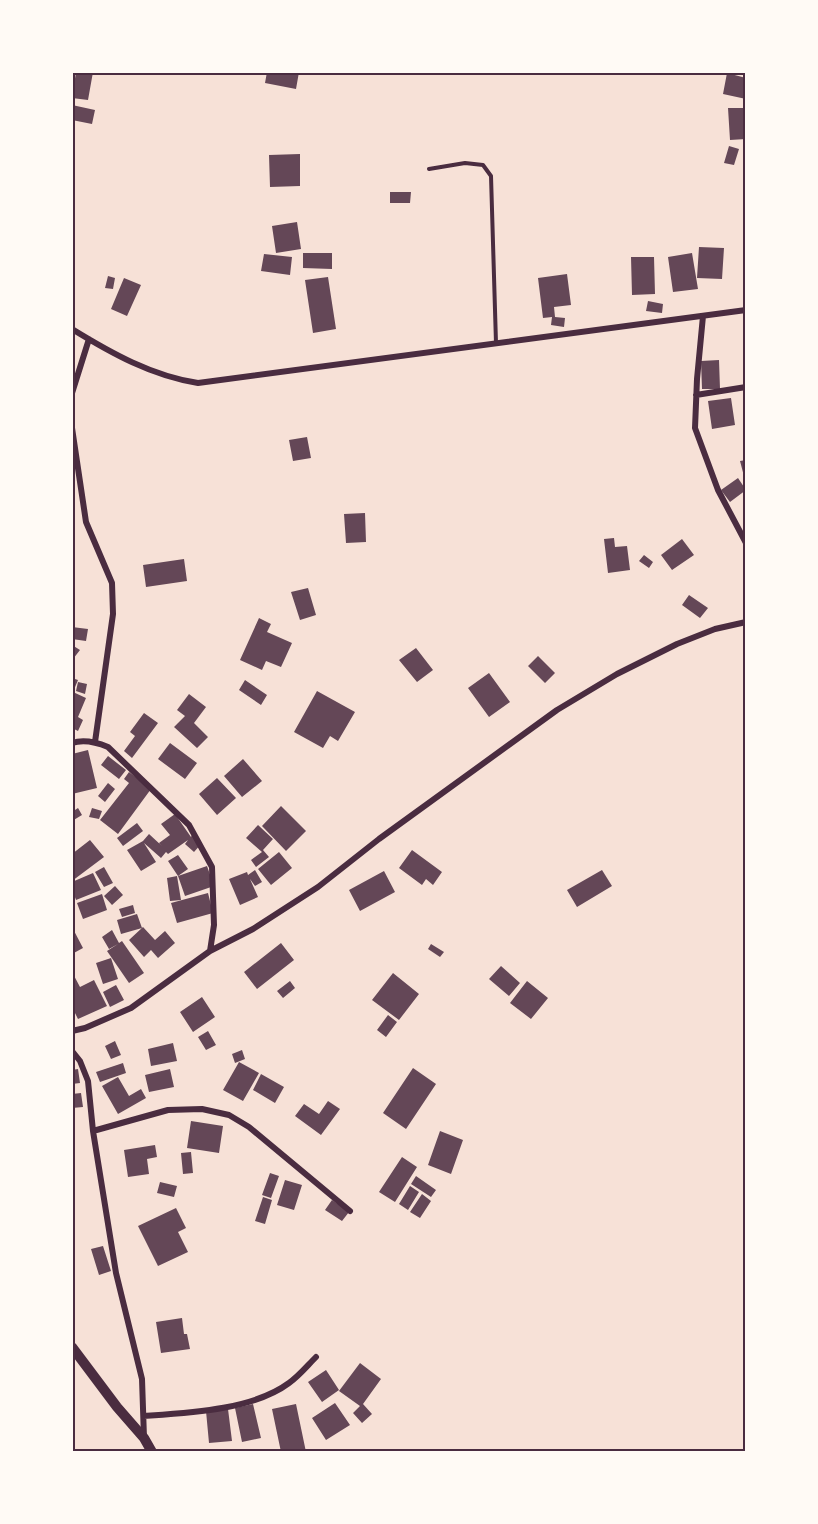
<svg xmlns="http://www.w3.org/2000/svg" width="818" height="1524" font-family="'Golos Text',sans-serif">
<style>
.building{fill:#644757}
.lines{fill:none;stroke-linecap:round;stroke-linejoin:round}
.service{stroke:#4a2c40;stroke-width:4}
.minor{stroke:#4a2c40;stroke-width:6}
.tertiary{stroke:#4a2c40;stroke-width:10}
.neatline{fill:none;stroke:#4a2c40;stroke-width:2}
</style>
<rect width="100%" height="100%" fill="#f7e1d7"/>
<!-- building -->
<path class="building" d="M76,72H93L88,100L72,98Z
M267,72H299L296,89L265,83Z
M727,73L746,78V99L723,94Z
M72,105L95,110L92,124L72,120Z
M728,108H746V139L730,140Z
M729,146L739,149L734,165L724,163Z
M300,154V186L270,187L269,155Z
M390,192H411L410,203H390Z
M297,222L301,249L276,253L272,226Z
M699,247L724,248L722,279L697,278Z
M303,253H332V269L303,268Z
M692,253L698,289L673,292L668,257Z
M264,254L292,257L290,275L261,271Z
M631,257H654L655,294L632,295Z
M567,274L571,305L554,307L555,317L565,318L564,327L551,325L552,317L543,318L538,278Z
M108,276L115,278L113,289L105,288Z
M328,277L336,329L313,333L305,280Z
M124,278L141,285L127,316L111,309Z
M648,301L663,304L662,313L646,311Z
M719,360L720,389H702L701,361Z
M731,398L735,425L712,429L708,401Z
M307,437L311,458L293,461L289,440Z
M746,460V480H745L740,461Z
M738,478L746,490L730,502L721,490Z
M365,513L366,542L346,543L344,514Z
M614,538L615,547L627,546L630,570L608,573L604,539Z
M682,539L694,555L672,570L661,555Z
M644,555L653,562L649,568L639,561Z
M184,559L187,581L146,587L143,565Z
M308,588L316,615L300,620L291,592Z
M689,595L708,608L700,618L682,605Z
M259,618L271,624L267,632L292,643L281,667L266,661L262,670L240,660Z
M72,627L88,629L86,641L72,639Z
M72,645L80,650L73,659H72Z
M416,648L433,670L417,682L399,660Z
M538,656L555,673L545,683L528,666Z
M489,673L510,702L489,717L468,688Z
M72,678L78,680L73,692L86,698L78,717L83,720L78,731L72,728Z
M245,680L267,695L261,705L239,690Z
M78,682L87,684L85,694L76,691Z
M317,691L355,712L338,741L330,736L323,748L294,732Z
M189,694L206,707L194,723L208,737L197,748L174,727L185,716L177,710Z
M144,713L158,723L132,758L124,751L135,736L130,732Z
M170,743L197,763L185,779L158,759Z
M88,750L97,788L72,794V754Z
M108,756L126,770L119,779L101,765Z
M243,759L262,781L242,797L224,776Z
M129,772L151,789L118,834L100,820L129,783L124,779Z
M217,778L236,798L217,815L199,794Z
M108,783L115,789L105,802L98,796Z
M281,806L306,831L286,851L262,826Z
M78,808L82,815L72,821V812Z
M92,808L102,811L99,819L89,817Z
M175,814L191,837L192,835L202,843L194,852L185,844L188,840L168,854L166,852L161,858L144,843L156,862L141,871L127,850L143,841L149,834L162,846L159,843L170,835L161,824Z
M137,823L143,831L123,846L117,838Z
M258,825L273,839L263,850L269,857L256,867L251,860L262,852L246,838Z
M90,840L104,857L72,881V854Z
M412,850L442,872L433,885L426,879L422,885L399,868Z
M279,852L292,868L271,885L258,869Z
M178,855L188,869L178,876L168,861Z
M207,866L214,886L185,896L178,876Z
M104,867L113,883L104,887L95,872Z
M255,870L262,882L255,886L250,879L258,897L240,905L229,879L247,872L248,875Z
M602,870L612,886L577,907L567,890Z
M384,871L395,892L360,911L349,890Z
M93,873L101,890L76,900L72,889V882Z
M177,876L181,900L170,901L167,878Z
M115,886L123,895L112,905L104,896Z
M208,893L213,913L177,923L171,903Z
M102,894L107,910L83,919L77,903Z
M133,905L135,913L122,917L119,909Z
M137,914L142,928L121,934L117,920Z
M72,927L83,948L72,954Z
M143,927L155,940L165,931L175,943L158,958L151,950L144,957L129,940Z
M112,930L119,943L122,941L144,973L129,983L107,951L118,944L109,949L102,937Z
M281,943L294,960L257,989L244,972Z
M431,944L444,952L440,957L428,949Z
M111,958L118,979L103,984L96,963Z
M501,966L520,983L509,996L489,979Z
M72,972L80,987L94,980L107,1006L78,1019L72,1007Z
M393,973L419,994L399,1020L372,1000Z
M290,981L295,988L283,998L277,991Z
M527,981L548,998L531,1019L510,1003Z
M116,985L124,1000L110,1007L103,992Z
M202,997L215,1017L193,1032L180,1012Z
M388,1015L397,1022L386,1037L377,1030Z
M208,1031L216,1045L206,1050L198,1037Z
M115,1041L121,1055L111,1059L105,1046Z
M173,1043L177,1061L151,1066L148,1049Z
M242,1050L245,1059L235,1063L232,1054Z
M239,1062L259,1073L243,1101L223,1090Z
M123,1063L126,1073L100,1082L96,1072Z
M413,1068L436,1084L406,1129L383,1113Z
M78,1069L80,1083L72,1084V1070Z
M170,1069L174,1087L149,1092L145,1075Z
M261,1074L284,1087L275,1103L253,1090Z
M118,1077L129,1096L141,1089L146,1098L118,1114L102,1086Z
M81,1093L83,1107L72,1108V1094Z
M328,1101L340,1109L321,1135L295,1116L304,1104L319,1114Z
M191,1121L223,1126L219,1153L187,1148Z
M440,1131L463,1140L451,1174L428,1165Z
M155,1145L157,1157L147,1159L149,1174L128,1177L124,1150Z
M191,1152L193,1173L183,1174L181,1153Z
M402,1157L417,1167L395,1202L379,1192Z
M270,1173L279,1176L271,1198L262,1195Z
M416,1176L436,1190L431,1197L411,1184Z
M285,1180L302,1185L294,1210L277,1205Z
M160,1182L177,1186L174,1197L157,1193Z
M410,1186L419,1192L408,1210L399,1204Z
M422,1194L431,1201L420,1218L410,1212Z
M263,1197L272,1200L265,1224L255,1221Z
M332,1200L349,1212L342,1221L325,1210Z
M176,1208L186,1228L178,1232L188,1252L158,1266L138,1226Z
M103,1246L111,1271L99,1275L91,1249Z
M182,1318L184,1334H187L190,1349L161,1353L156,1322Z
M360,1363L381,1379L363,1404L372,1414L362,1423L353,1413L360,1406L339,1391Z
M326,1370L339,1390L322,1402L308,1382Z
M335,1403L350,1425L326,1440L312,1418Z
M253,1404L261,1438L242,1442L235,1408Z
M296,1404L306,1452H281L272,1409Z
M228,1409L232,1441L209,1443L206,1411Z"/>
<g class="lines">
<!-- service -->
<path class="service" d="M429,169L465,163L483,165L491,176L496,343"/>
<!-- minor -->
<path class="minor" d="M703,316L697,379L695,428L718,490L746,543
M72,329C111,353 152,376 198,383L746,310
M72,393L89,339
M696,395L746,387
M72,428L86,522L112,583L113,614L95,742
M72,743C84,739 96,742 108,747L189,825L212,867L214,925L210,951
M72,1031L85,1028L131,1008L210,951L253,929L318,887L379,839L557,710L617,674L677,644L715,629L746,622
M72,1051L80,1061L88,1081L93,1131L116,1273L142,1379L144,1438
M93,1131L168,1110L202,1109L229,1115L249,1127L350,1211
M144,1416C188,1413 253,1410 289,1383C299,1376 307,1366 316,1357"/>
<!-- tertiary -->
<path class="tertiary" d="M72,1347L117,1407L144,1438L152,1452"/>
</g>
<!-- border -->
<rect width="818" height="1524" fill="none" stroke="#fffaf5" stroke-width="147"/>
<rect x="74" y="74" width="670" height="1376" class="neatline"/>
</svg>
